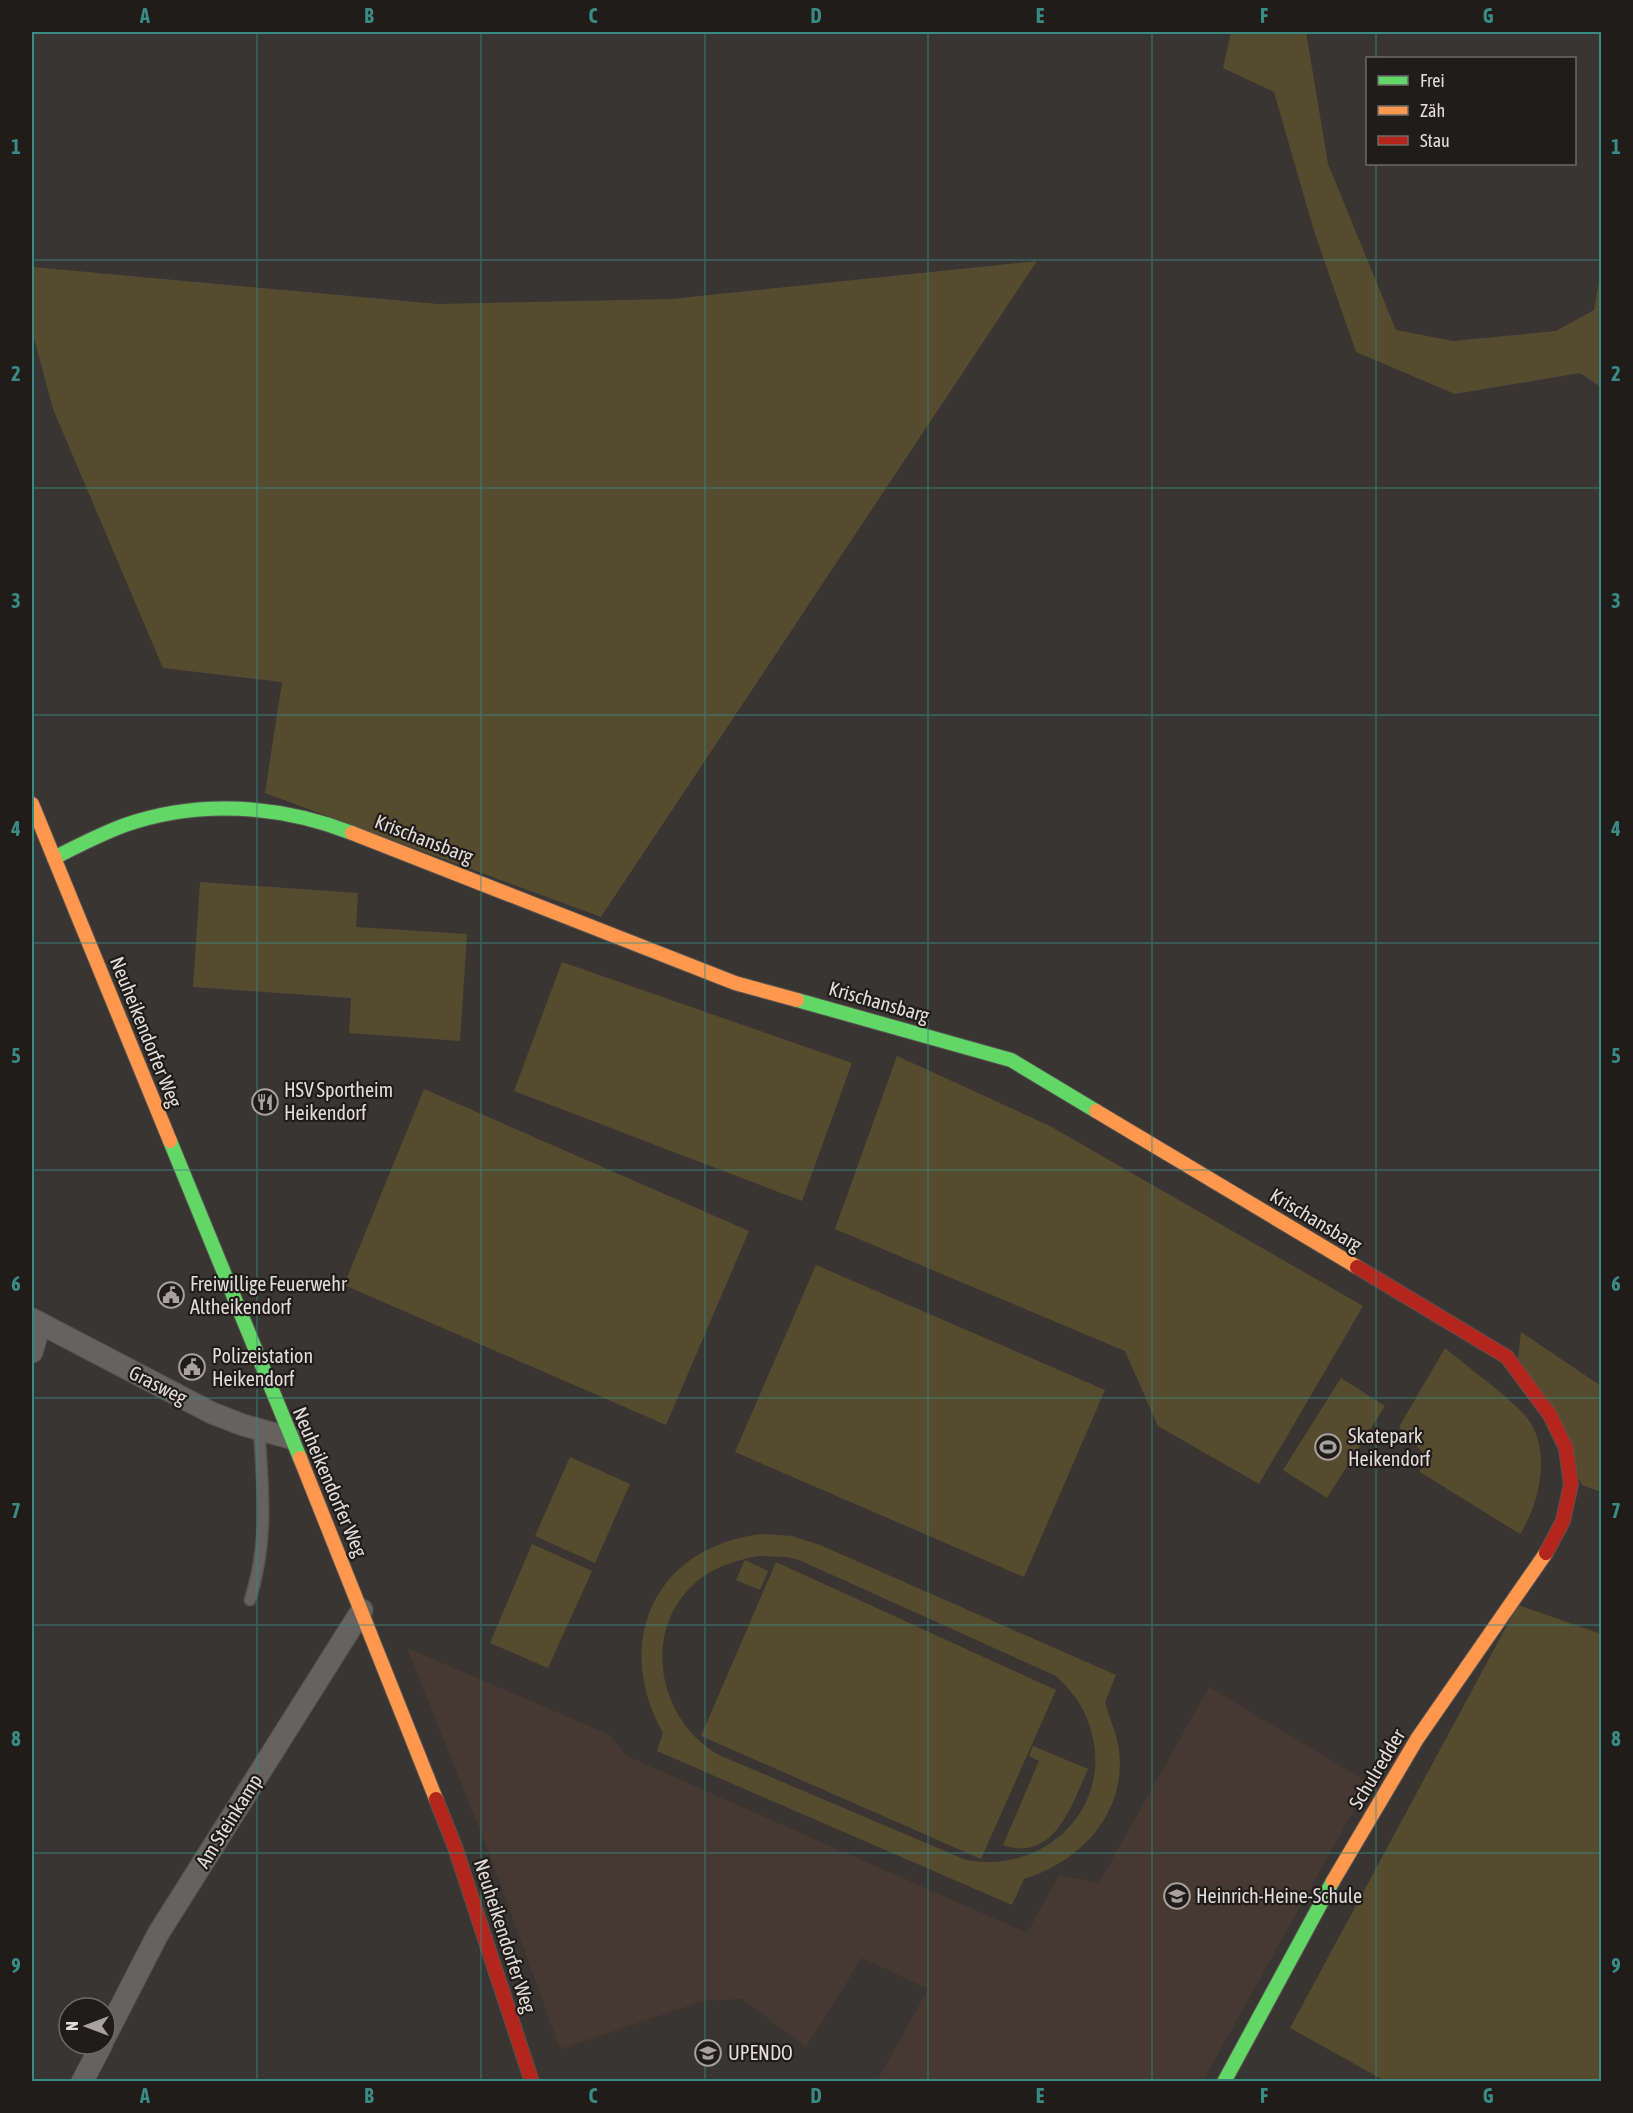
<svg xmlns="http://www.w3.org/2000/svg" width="1633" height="2113" font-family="'Asap Condensed',sans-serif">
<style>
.built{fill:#463932}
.green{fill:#554c30;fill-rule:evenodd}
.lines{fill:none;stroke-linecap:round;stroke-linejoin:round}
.lane-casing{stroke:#575351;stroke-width:13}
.street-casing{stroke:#575351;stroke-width:23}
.fast-casing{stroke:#575351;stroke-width:16}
.slow-casing{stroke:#575351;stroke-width:16}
.jam-casing{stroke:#575351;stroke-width:16}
.lane{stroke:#656260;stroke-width:10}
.street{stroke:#656260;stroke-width:21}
.fast{stroke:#63d668;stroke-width:14}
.slow{stroke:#ff974d;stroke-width:14}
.jam{stroke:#b3261e;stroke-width:14}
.grid{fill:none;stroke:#398b84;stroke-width:1.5;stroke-opacity:0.55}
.labels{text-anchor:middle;stroke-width:4.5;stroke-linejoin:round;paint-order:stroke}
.street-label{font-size:20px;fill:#e2ddda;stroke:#201c1a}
.poi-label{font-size:20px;fill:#e2ddda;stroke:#201c1a;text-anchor:start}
.neatline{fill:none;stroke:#398b84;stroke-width:2}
.grid-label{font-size:20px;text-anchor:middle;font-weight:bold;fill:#398b84}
</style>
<rect width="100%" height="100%" fill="#393533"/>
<!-- built -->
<path class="built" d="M407,1648L608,1734L629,1757L1027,1933L1059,1875L1099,1883L1209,1687L1369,1783L1203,2081H877L928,1989L862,1958L806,2047L742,1999L703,2001L560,2049L490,1855Z"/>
<!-- green -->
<path class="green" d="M1231,32H1306L1328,164L1396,330L1453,341L1556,331L1594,310L1601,270V387L1580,373L1455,394L1356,352L1314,231L1274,92L1223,68Z
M1037,261L601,917L265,793L282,682L163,668L53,409L32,331V267L438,304L671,299Z
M200,882L358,893L356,927L467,934L460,1041L349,1033L351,998L193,987Z
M562,962L852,1063L802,1201L514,1091Z
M897,1056L1050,1126L1363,1306L1259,1484L1158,1426L1125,1351L835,1229Z
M424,1089L749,1231L666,1425L344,1285Z
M816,1265L1105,1390L1024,1577L735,1452Z
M1521,1332L1601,1386V1492L1582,1485L1518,1359Z
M1445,1348C1470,1369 1500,1390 1523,1413C1553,1445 1541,1501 1520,1534L1420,1472L1424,1454L1399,1427Z
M1341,1378L1385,1406L1327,1498L1283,1470Z
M570,1457L630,1484L595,1563L535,1536Z
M762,1534L792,1536L820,1545L1116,1675L1105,1702C1109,1718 1117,1734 1119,1750C1127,1813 1080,1862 1024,1879L1012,1905L657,1751L663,1733C612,1642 655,1546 762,1534ZM759,1556L787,1557L799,1560L1056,1676C1066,1686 1076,1696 1082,1708C1126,1792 1055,1876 966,1860L719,1755C657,1721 639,1626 700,1579C717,1566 737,1560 759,1556Z
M532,1544L592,1571L548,1668L490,1643Z
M745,1560L768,1571L760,1590L736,1580Z
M776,1562L1056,1690L981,1859L701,1736Z
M1518,1605L1601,1634V2081H1385L1290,2028Z
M1033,1746L1088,1769C1072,1805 1054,1863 1003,1845L1039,1761L1029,1756Z"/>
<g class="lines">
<!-- lane casing -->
<g class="lane-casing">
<path id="lane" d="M250,1600C269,1541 263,1489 259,1429"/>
</g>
<!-- street casing -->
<g class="street-casing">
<path id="street" d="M32,1319L212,1413L243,1425L290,1438
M32,1352L40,1324
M105,2037L158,1934L362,1610
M82,2082L102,2044"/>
</g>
<!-- fast casing -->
<g class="fast-casing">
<path id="fast" d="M54,858C77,846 101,834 125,825C199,799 280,805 352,833
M797,1000L1011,1060L1096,1111
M170,1141L300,1458
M1224,2082L1333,1881"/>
</g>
<!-- slow casing -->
<g class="slow-casing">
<path id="slow" d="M32,804L170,1141
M352,833L735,983L797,1000
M1096,1111L1357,1267
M300,1458L436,1799
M1333,1881L1417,1739L1546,1553"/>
</g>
<!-- jam casing -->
<g class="jam-casing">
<path id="jam" d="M1357,1267L1507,1357L1550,1415L1566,1448L1571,1484L1563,1521L1546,1553
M436,1799L455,1847L532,2082"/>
</g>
<!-- lane -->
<use href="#lane" class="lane"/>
<!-- street -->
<use href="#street" class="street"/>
<!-- fast -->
<use href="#fast" class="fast"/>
<!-- slow -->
<use href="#slow" class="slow"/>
<!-- jam -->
<use href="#jam" class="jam"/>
</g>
<!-- grid -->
<path class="grid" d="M257,32V2082M481,32V2082M705,32V2082M928,32V2082M1152,32V2082M1376,32V58M1376,164V2082M32,260H1602M32,488H1602M32,715H1602M32,943H1602M32,1170H1602M32,1398H1602M32,1625H1602M32,1853H1602"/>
<!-- icons -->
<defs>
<g id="restaurant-ring" transform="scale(1.35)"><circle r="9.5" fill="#201c1a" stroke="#a7a2a0" stroke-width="1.5"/><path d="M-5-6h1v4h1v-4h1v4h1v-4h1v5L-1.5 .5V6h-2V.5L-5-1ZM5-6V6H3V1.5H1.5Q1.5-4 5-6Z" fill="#a7a2a0"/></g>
<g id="civic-ring" transform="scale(1.35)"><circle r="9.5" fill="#201c1a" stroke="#a7a2a0" stroke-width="1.5"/><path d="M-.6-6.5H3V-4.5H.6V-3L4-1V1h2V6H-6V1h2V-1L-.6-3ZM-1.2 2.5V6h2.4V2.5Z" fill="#a7a2a0"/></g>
<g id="stadium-ring" transform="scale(1.35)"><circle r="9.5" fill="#201c1a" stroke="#a7a2a0" stroke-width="1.5"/><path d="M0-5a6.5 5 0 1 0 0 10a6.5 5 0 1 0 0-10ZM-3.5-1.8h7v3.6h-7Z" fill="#a7a2a0"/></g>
<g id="school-ring" transform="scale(1.35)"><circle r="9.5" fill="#201c1a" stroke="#a7a2a0" stroke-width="1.5"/><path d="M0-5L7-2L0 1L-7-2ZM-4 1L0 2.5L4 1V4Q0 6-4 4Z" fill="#a7a2a0"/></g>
</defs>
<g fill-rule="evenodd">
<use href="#restaurant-ring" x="265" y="1102"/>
<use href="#civic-ring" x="171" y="1295"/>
<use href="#civic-ring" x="192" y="1367"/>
<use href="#stadium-ring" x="1328" y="1447"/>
<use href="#school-ring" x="1177" y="1896"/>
<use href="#school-ring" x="708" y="2053"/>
</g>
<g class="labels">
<!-- street labels -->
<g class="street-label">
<text transform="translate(424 839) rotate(21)" y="7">Krischansbarg</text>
<text transform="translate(879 1002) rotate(16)" y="7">Krischansbarg</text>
<text transform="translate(146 1032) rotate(68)" y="7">Neuheikendorfer Weg</text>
<text transform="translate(1316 1220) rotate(31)" y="7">Krischansbarg</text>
<text transform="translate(158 1385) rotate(27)" y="7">Grasweg</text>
<text transform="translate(330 1482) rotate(67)" y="7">Neuheikendorfer Weg</text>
<text transform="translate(1377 1769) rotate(-59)" y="7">Schulredder</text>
<text transform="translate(229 1821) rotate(-58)" y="7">Am Steinkamp</text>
<text transform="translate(505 1936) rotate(72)" y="7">Neuheikendorfer Weg</text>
</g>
<!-- poi labels -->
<g class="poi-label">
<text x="284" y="1097">HSV Sportheim<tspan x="284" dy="23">Heikendorf</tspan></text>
<text x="190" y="1291">Freiwillige Feuerwehr<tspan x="190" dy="23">Altheikendorf</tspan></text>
<text x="212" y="1363">Polizeistation<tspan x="212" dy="23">Heikendorf</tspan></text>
<text x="1348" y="1443">Skatepark<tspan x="1348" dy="23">Heikendorf</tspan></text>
<text x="1196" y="1903">Heinrich-Heine-Schule</text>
<text x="728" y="2060">UPENDO</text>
</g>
</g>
<!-- border -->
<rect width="1633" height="2113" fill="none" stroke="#201c1a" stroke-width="66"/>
<!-- legend -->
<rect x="1366" y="57" width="210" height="108" fill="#201c1a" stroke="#6e6967" stroke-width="1.5"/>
<rect x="1378" y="76" width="30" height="9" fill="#63d668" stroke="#6e6967" stroke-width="1.5"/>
<text x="1420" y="87" font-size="18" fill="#e2ddda">Frei</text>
<rect x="1378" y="106" width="30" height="9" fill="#ff974d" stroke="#6e6967" stroke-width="1.5"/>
<text x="1420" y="117" font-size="18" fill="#e2ddda">Zäh</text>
<rect x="1378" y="136" width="30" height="9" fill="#b3261e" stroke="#6e6967" stroke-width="1.5"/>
<text x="1420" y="147" font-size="18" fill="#e2ddda">Stau</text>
<!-- north arrow -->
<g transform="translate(87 2026) rotate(270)"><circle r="28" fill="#201c1a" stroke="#6e6967" stroke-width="1.5"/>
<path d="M0-4.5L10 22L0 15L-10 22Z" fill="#a7a2a0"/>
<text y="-9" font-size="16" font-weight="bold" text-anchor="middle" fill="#e2ddda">N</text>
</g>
<rect x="33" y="33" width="1567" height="2047" class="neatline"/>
<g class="grid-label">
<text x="145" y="23">A</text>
<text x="369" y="23">B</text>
<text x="593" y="23">C</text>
<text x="816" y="23">D</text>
<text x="1040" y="23">E</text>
<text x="1264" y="23">F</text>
<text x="1488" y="23">G</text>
<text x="16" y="154">1</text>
<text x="1616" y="154">1</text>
<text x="16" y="381">2</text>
<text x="1616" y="381">2</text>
<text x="16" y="608">3</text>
<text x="1616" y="608">3</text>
<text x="16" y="836">4</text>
<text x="1616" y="836">4</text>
<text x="16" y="1063">5</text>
<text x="1616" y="1063">5</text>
<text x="16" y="1291">6</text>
<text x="1616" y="1291">6</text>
<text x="16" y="1518">7</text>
<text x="1616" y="1518">7</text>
<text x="16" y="1746">8</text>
<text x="1616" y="1746">8</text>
<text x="16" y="1973">9</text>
<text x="1616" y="1973">9</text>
<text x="145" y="2103">A</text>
<text x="369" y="2103">B</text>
<text x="593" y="2103">C</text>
<text x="816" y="2103">D</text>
<text x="1040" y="2103">E</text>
<text x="1264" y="2103">F</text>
<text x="1488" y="2103">G</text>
</g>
</svg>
